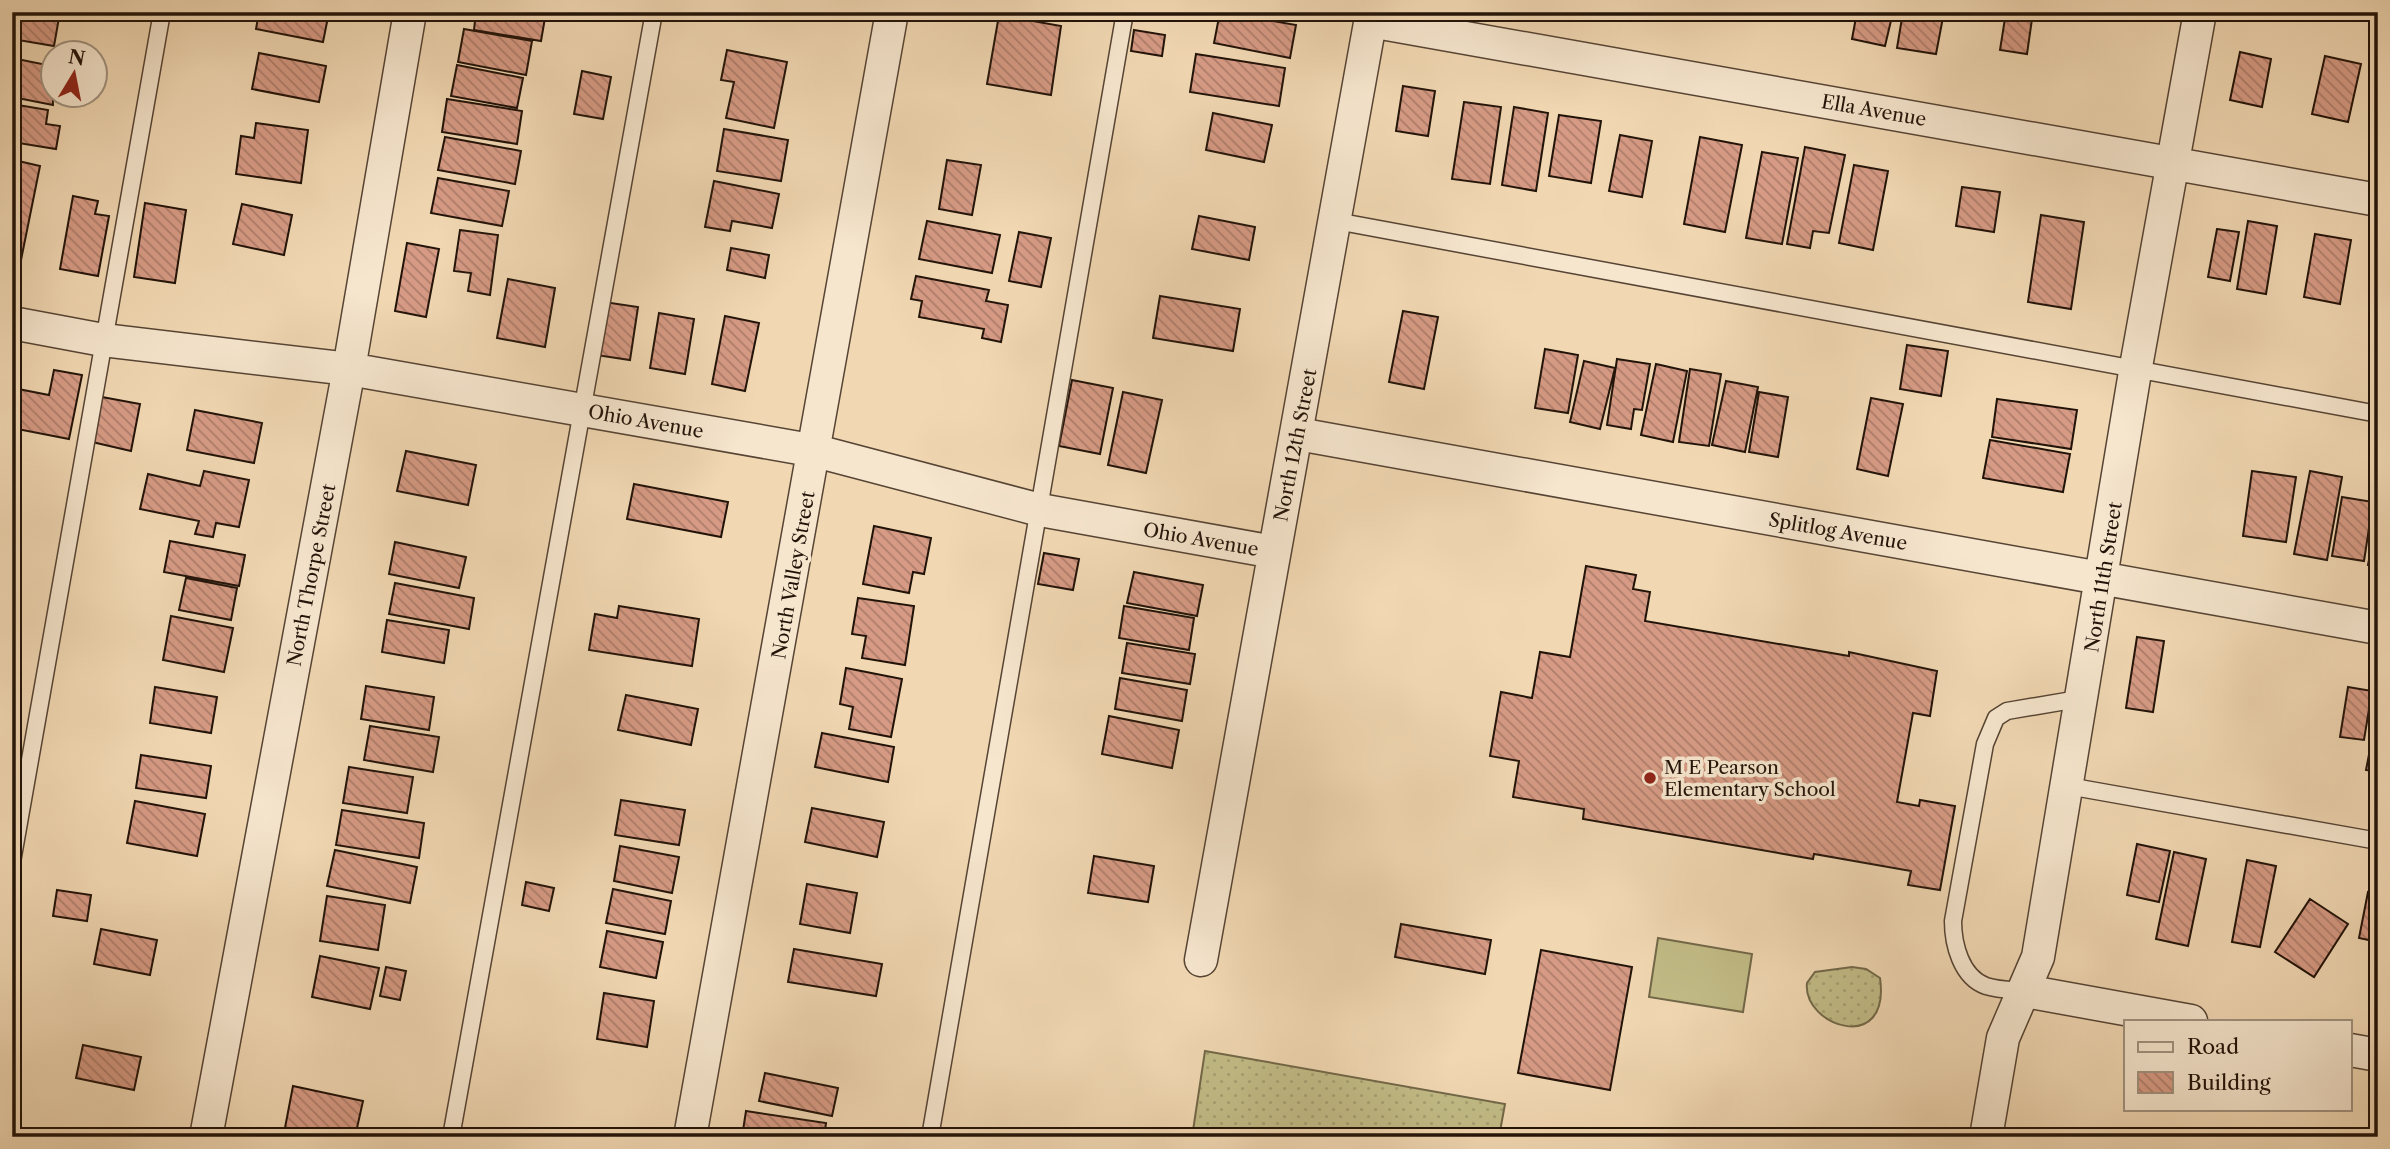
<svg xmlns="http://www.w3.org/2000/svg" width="2390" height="1149" font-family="'Libre Caslon Text',serif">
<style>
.grass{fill:url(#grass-dots);stroke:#726848;stroke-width:2}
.garden{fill:#c2bc87;stroke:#726848;stroke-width:2}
.building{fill:url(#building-back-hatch);stroke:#221309;stroke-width:2}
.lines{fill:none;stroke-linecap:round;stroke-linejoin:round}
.service-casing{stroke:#564434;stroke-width:19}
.minor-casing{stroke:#564434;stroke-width:35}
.service{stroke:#f6e6ce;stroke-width:16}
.minor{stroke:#f6e6ce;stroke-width:32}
.poi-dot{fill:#8f2418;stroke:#f6e6ce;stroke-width:2.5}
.labels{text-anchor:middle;stroke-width:7;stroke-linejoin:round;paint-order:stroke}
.street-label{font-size:19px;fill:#221309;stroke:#f6e6ce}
.poi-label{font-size:19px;fill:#221309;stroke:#f6e6ce;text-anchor:start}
</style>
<defs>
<pattern id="grass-dots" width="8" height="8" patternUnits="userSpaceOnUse" patternTransform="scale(1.75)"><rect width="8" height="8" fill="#c2bc87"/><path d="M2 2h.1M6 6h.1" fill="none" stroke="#a6a173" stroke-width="1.8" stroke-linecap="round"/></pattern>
<pattern id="building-back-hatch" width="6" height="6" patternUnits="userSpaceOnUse" patternTransform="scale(1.75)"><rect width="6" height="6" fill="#d79b85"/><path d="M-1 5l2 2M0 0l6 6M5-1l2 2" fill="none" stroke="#ae7d6b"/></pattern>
</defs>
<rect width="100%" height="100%" fill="#f1d8b3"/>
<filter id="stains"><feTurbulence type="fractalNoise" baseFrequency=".00286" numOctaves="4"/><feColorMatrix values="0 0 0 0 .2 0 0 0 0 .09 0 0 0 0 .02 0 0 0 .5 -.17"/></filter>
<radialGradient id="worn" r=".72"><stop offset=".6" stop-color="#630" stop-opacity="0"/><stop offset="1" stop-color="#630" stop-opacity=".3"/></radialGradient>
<!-- grass -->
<path class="grass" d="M1852,967L1866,969L1880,978C1891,1056 1802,1026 1807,983L1815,972Z
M1205,1051L1505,1104L1499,1137H1192Z"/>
<!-- garden -->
<path class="garden" d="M1658,938L1752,954L1743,1012L1649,997Z"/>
<!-- building -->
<path class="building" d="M12,12H60L54,46L12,39Z
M259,12H329L323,42L256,29Z
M476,12H546L541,41L474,30Z
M984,12H1037L1036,18L1028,17V20Z
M1220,12L1296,25L1290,58L1214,43Z
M1857,12H1893L1885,46L1852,39Z
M1903,12H1944L1936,54L1897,48Z
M2006,12H2033L2027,54L2000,50Z
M999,15L1061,26L1051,95L987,84Z
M464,29L532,41L526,75L458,62Z
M1134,30L1165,35L1162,56L1131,51Z
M727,50L787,62L774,128L726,118L734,82L721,80Z
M2240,52L2271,59L2262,107L2230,100Z
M259,53L326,66L319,102L252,89Z
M1196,54L1285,68L1279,106L1190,92Z
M2325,56L2361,64L2348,122L2312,114Z
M12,58L52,66L53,105L12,97Z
M457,65L523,78L517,108L451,96Z
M582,71L611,77L603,119L574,114Z
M1403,86L1435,91L1428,136L1396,131Z
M447,99L522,111L517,144L442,132Z
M1464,102L1501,107L1490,184L1452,179Z
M12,104L48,110L46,124L60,126L56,149L12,142Z
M1514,107L1548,113L1536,191L1502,185Z
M1213,113L1272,125L1264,162L1206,150Z
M1559,115L1601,121L1591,183L1549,176Z
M256,123L308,130L301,183L236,174L241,136L254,138Z
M724,129L788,140L781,181L717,171Z
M1620,135L1652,141L1642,197L1609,191Z
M445,137L521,151L515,184L438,170Z
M1700,137L1742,145L1725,232L1684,224Z
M1805,147L1845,155L1829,233L1813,231L1810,248L1787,244Z
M12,150L16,151L14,160L40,166L21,260L12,258Z
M1762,152L1798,158L1782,244L1746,238Z
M947,160L981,165L972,215L939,209Z
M1854,165L1888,171L1873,250L1839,243Z
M438,178L509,191L502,226L431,213Z
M714,181L779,194L772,228L732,221L730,231L705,227Z
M1962,187L2000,192L1994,232L1956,226Z
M73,196L98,201L95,214L109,216L98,276L60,269Z
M145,203L186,210L175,283L134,277Z
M242,204L292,215L284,255L233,244Z
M2041,215L2084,222L2071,309L2028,302Z
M1199,216L1255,227L1249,260L1192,249Z
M927,221L1000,235L992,273L919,259Z
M2248,221L2277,226L2266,294L2237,289Z
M2217,229L2239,232L2230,281L2208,277Z
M460,230L498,235L490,295L468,291L471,273L454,271Z
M1019,232L1051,238L1041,287L1009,281Z
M2315,234L2351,240L2340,304L2304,297Z
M407,243L439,249L426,317L395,311Z
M731,248L769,255L765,278L727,270Z
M916,276L989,290L986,301L1008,305L1001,342L982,338L984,329L919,317L922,301L911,299Z
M508,279L555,288L545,347L497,338Z
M1160,296L1240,309L1233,351L1153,338Z
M604,302L638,307L630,360L596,355Z
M1403,311L1438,317L1424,389L1389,382Z
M659,313L694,319L685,374L650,368Z
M725,316L759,323L745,391L712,384Z
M1907,345L1948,351L1941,396L1900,389Z
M1545,349L1578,355L1568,413L1535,408Z
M1617,359L1650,364L1642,410L1634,409L1631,429L1607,425Z
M1584,361L1615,368L1600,429L1570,422Z
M1656,364L1687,371L1673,442L1641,435Z
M1690,369L1721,374L1709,446L1679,442Z
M54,370L82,375L69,439L12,428L13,388L49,395Z
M1072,380L1113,388L1100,454L1059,446Z
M1726,381L1758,387L1745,452L1712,445Z
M1123,392L1162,400L1146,473L1108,465Z
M1759,392L1788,397L1778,457L1749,452Z
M102,397L140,404L131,451L92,442Z
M1871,398L1903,404L1888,476L1857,469Z
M1997,399L2077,410L2071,449L1992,437Z
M195,410L262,423L254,463L187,450Z
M1990,440L2070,454L2063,492L1983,478Z
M406,451L476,465L468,505L397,491Z
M204,471L249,480L239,527L216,523L213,537L195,534L199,521L140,509L148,474L200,486Z
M2252,471L2296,477L2286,542L2243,536Z
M2310,471L2342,477L2327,560L2294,554Z
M634,484L728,502L721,537L627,519Z
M2342,497L2373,502L2364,561L2332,556Z
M2378,514V567L2368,565Z
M874,526L931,538L924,574L913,572L909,593L863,584Z
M170,541L245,555L239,586L164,572Z
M395,542L466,557L459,588L389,574Z
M1044,553L1079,559L1073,590L1038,584Z
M1586,566L1636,575L1633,589L1650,592L1645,621L1849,656V652L1937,671L1930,716L1913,713L1897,802L1919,806L1920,800L1955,806L1940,890L1908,885L1911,871L1814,854L1813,859L1583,819L1584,809L1513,797L1519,761L1490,756L1501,692L1532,698L1540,652L1570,657Z
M1134,572L1203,585L1197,616L1127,603Z
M186,578L237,588L231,620L179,610Z
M395,583L474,598L469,629L389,614Z
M858,598L914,606L905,665L862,658L866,636L852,634Z
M619,606L699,619L692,666L589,650L595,614L617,618Z
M1124,606L1194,618L1189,650L1119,638Z
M171,616L233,628L224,672L163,660Z
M387,620L449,630L444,663L382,652Z
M2137,637L2164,641L2153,712L2126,708Z
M1127,643L1195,654L1190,684L1122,673Z
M846,668L902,679L891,737L849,729L853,707L840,704Z
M1120,678L1187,690L1182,721L1115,709Z
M366,686L434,697L429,730L361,719Z
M155,687L217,697L211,733L150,723Z
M2348,687L2372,691L2364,740L2340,737Z
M626,695L698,709L691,745L618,730Z
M2378,708V772L2366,770Z
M1109,716L1179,730L1172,768L1102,754Z
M370,726L439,737L433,772L364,760Z
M822,733L894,747L888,782L815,767Z
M141,755L211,766L206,798L136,788Z
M349,767L413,777L407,813L343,803Z
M621,800L685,810L679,845L615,835Z
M135,801L205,814L197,856L127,843Z
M812,808L884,822L877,857L805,842Z
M342,810L424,823L419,858L336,845Z
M2137,844L2170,851L2159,902L2127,895Z
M620,846L679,857L672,893L614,881Z
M335,850L417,867L410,903L327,886Z
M2174,852L2206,859L2188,946L2156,939Z
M1094,856L1154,866L1148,902L1088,893Z
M2247,860L2276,866L2260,947L2232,942Z
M526,882L554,888L549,911L522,905Z
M807,884L857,893L850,933L800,924Z
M613,889L671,901L665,934L606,923Z
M57,890L91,895L87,921L53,916Z
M2368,892L2378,894V942L2359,938Z
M327,896L385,905L378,950L320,941Z
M2310,899L2348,924L2314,977L2275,952Z
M1401,924L1491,940L1485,974L1395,957Z
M101,929L157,940L150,975L94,964Z
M607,931L663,942L656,978L600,967Z
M794,949L882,964L876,996L788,982Z
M1541,950L1632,967L1610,1090L1518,1073Z
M320,956L379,968L370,1009L312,997Z
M386,967L406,971L400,1000L380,996Z
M604,993L654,1001L647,1047L597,1039Z
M83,1045L141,1057L134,1090L76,1078Z
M765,1073L838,1088L832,1116L759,1101Z
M293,1086L363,1101L355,1137H303L284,1133Z
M746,1111L826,1123L824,1137H742Z"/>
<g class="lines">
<!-- service casing -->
<g class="service-casing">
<path id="service" d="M1336,221L2378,414
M2068,786L2378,841
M12,862L162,12
M2025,991C2013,990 1998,990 1986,986C1961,977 1953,944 1953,921L1985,744L1996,718L2007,711L2084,698
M451,1137L654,12
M930,1137L1125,12"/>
</g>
<!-- minor casing -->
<g class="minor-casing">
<path id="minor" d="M1370,21L2378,200
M12,323L103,340L349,369L816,451L1040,510L1274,552
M1298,434L2378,628
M1201,960L1372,12
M2025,991L2191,1021
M2350,1050L2378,1055
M206,1137L349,369L410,12
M690,1137L892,12
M1986,1137L2003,1038L2038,957L2135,372L2200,12"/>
</g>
<!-- service -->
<use href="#service" class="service"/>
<!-- minor -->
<use href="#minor" class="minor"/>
</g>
<!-- markers -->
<circle class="poi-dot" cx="1650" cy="778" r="7"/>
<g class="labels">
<!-- street labels -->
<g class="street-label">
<text transform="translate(1874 110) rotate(10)" y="7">Ella Avenue</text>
<text transform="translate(646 421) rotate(10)" y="7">Ohio Avenue</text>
<text transform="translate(1295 445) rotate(-79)" y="7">North 12th Street</text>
<text transform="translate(1838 531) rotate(10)" y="7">Splitlog Avenue</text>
<text transform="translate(1201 539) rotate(10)" y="7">Ohio Avenue</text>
<text transform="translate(311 575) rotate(-79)" y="7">North Thorpe Street</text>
<text transform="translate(793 575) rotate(-80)" y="7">North Valley Street</text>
<text transform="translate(2103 577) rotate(-81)" y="7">North 11th Street</text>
</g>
<!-- poi labels -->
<g class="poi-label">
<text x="1664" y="774">M E Pearson<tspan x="1664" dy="22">Elementary School</tspan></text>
</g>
</g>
<!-- margin -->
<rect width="2390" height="1149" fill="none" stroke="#f1d8b3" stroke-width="42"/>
<rect x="14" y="14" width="2362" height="1121" fill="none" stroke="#221309" stroke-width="3.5"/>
<rect x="21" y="21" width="2348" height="1107" fill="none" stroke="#221309" stroke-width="2"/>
<!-- legend -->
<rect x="2124" y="1020" width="228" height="91" fill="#f6e6ce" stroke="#a1927f" stroke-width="2"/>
<rect x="2138" y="1042" width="35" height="10" fill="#f6e6ce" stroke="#a1927f" stroke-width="2"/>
<text x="2187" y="1054" font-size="21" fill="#221309">Road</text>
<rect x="2138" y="1072" width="35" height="21" fill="url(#building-back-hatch)" stroke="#a1927f" stroke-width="2"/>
<text x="2187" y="1090" font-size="21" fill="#221309">Building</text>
<!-- north arrow -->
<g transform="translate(74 74) rotate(10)"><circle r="33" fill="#f6e6ce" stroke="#a1927f" stroke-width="2"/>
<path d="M0-5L12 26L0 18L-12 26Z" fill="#8f2418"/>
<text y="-10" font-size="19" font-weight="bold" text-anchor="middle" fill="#221309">N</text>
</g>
<rect width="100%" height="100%" filter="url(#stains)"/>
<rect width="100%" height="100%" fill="url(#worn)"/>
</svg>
